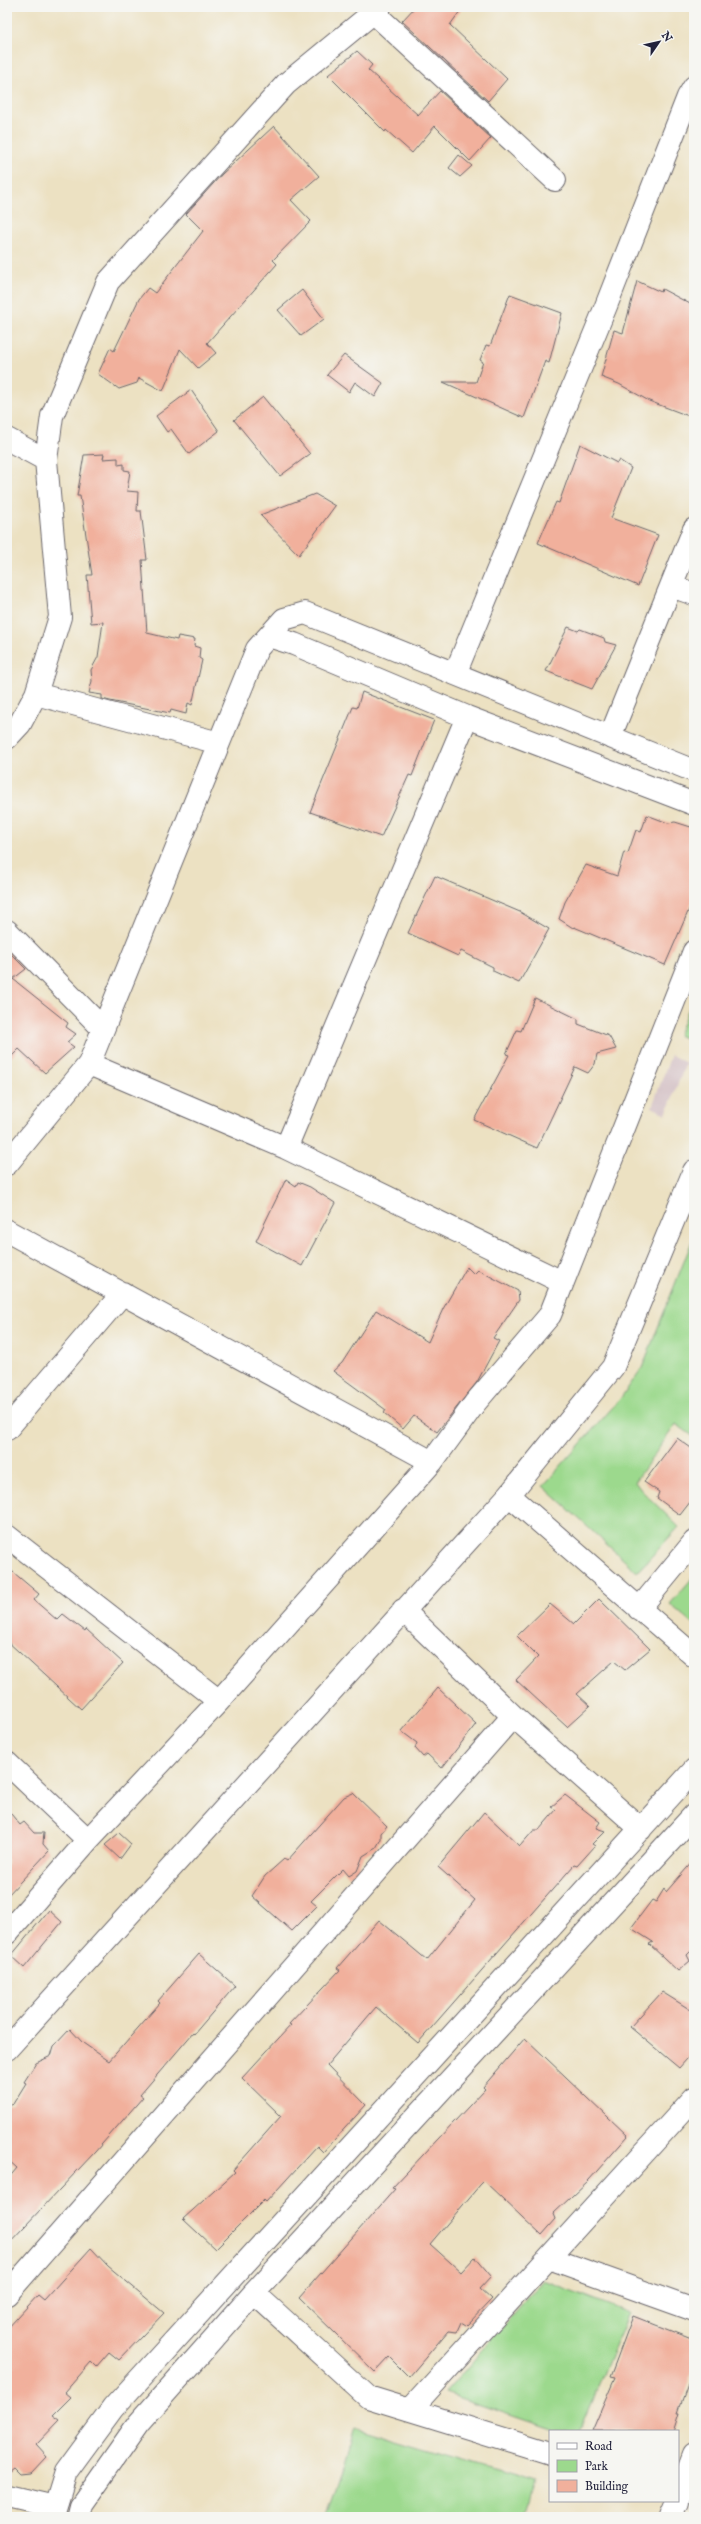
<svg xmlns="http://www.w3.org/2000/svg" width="701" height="2524" font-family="'IM FELL English',serif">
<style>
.industrial{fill:#d2bec3}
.green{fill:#9cd98d;stroke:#5f7e64}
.building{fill:#f1b09c}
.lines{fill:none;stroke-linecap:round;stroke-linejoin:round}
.minor-casing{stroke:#69656a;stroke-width:24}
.minor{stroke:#fff;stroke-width:22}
</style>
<rect width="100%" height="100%" fill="#f6f6f2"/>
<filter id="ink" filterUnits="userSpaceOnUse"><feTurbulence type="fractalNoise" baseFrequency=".025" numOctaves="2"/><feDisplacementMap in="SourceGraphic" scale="8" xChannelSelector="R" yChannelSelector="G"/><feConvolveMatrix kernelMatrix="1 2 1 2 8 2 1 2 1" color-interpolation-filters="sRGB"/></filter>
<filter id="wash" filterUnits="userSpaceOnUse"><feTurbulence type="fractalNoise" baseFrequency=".012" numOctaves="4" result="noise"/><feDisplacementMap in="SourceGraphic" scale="16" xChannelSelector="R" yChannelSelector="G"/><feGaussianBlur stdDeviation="0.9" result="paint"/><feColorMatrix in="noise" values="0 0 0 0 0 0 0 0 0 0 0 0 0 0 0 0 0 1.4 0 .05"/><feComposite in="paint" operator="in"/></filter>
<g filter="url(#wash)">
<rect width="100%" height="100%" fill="#ece1c2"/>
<!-- industrial -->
<path class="industrial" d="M671,1055L686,1063L666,1114L652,1107Z"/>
<!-- green -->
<path class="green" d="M694,996V1042L678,1035Z
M694,1236V1437L676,1424L635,1482L641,1490L679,1527L637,1572L543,1486L620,1399L642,1368Z
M694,1576V1625L670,1604Z
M544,2280L629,2313L579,2431H557L445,2393Z
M354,2428L534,2482L524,2517H326Z"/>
<g id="blocks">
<!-- building -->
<path class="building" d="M415,7H463L450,25L507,79L488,101L402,21Z
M357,51L372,65L368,70L418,115L440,91L491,138L470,161L435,126L412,153L386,130L385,132L328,75Z
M274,126L319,176L291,200L311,221L273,260L277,264L207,343L216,353L198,368L180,349L163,391L139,378L137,383L119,389L98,374L110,348L114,351L139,299L148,288L155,293L203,231L186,214L222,174Z
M459,155L472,166L460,177L449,168Z
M637,281L661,292L662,289L694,306V418L649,401L619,384L601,377L614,330L623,333Z
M302,290L324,319L301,336L278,310Z
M510,294L562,313L549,363L545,361L524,418L443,382H476L483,362L480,360L486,345L490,346Z
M344,355L383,383L375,397L355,382L349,392L327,375Z
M191,390L219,431L189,454L171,429L167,432L156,416Z
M263,397L310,454L280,476L234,420Z
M580,444L617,463L619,460L631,468L611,518L658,535L638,586L538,543L556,502L559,503Z
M104,454L103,459L118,458V465L124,464V470L130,471L127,491L138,492L137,511H141L147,560H142L147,633L177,640L178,636L195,639L194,646L200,648L199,658L202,660L192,705L188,703L186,714L171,710L170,713L110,701L102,699V695L89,693L92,681L91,670L98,657L103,622L91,623L87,575H92L80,496H77L84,455Z
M315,494L335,506L299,555L260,515Z
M568,627L578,631L580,629L604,638L605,642L616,645L592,689L546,671Z
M362,692L434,720L412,776L409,775L381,837L310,812L353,707L357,708Z
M647,815L668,823L675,822L694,828V898L665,965L574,927L573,928L559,919L565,902L586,865L617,876L624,852L628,853L636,830L641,832Z
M435,876L520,912L549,929L519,983L493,971V967L461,951L458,956L408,933Z
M7,950L26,969L13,979L68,1023L66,1027L76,1034L67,1042L74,1047L45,1073L19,1049L7,1061Z
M535,998L578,1019V1024L609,1036L616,1049L597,1054L595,1064L588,1073L575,1067L537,1148L474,1120L509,1055L506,1054L517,1030L521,1031Z
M286,1179L296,1186L298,1182L310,1187L335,1203L302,1266L256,1241Z
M467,1267L474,1274L478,1270L518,1291L519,1300L493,1338L499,1341L477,1382L437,1432L414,1416L403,1429L384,1413L386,1410L333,1371L342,1363L376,1310L428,1342L443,1309Z
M677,1438L694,1450V1497L680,1515L657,1498L659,1492L644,1482Z
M7,1567L39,1594L34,1600L57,1620L63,1614L85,1631L86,1629L123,1663L81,1709L7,1641Z
M599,1599L650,1649L625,1670L614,1661L577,1694L590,1706L567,1727L516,1680L538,1657L517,1636L550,1604L574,1624Z
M438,1688L476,1724L442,1768L427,1754L423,1757L415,1748L417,1743L401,1731Z
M353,1793L387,1826L381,1833V1839L376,1848L363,1856L357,1871L349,1876L343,1869L311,1901L317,1906L292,1931L252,1896L265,1876L284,1859L287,1861L344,1797Z
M565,1795L600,1822L596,1828L605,1831L592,1844L595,1846L577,1866L574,1865L418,2043L376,2007L327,2065L366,2105L323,2152L317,2146L266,2202L264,2200L215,2249L183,2219L235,2172L233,2170L281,2116L242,2078L291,2025L289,2024L340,1970L337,1968L379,1920L427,1960L475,1900L438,1867L484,1812L520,1846L534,1830H539L556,1810L551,1807Z
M7,1809L20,1825L24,1822L34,1833H44L43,1844L49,1851L7,1896Z
M119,1833L131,1844L120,1859L105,1845Z
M694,1860V1948L687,1955L690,1961L678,1971L649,1944L653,1942L631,1928L652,1900L656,1902L664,1889L666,1892Z
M49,1910L62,1922L24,1968L11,1956Z
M199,1954L235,1986L194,2034L193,2033L140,2095L143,2097L95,2152L7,2245V2180L17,2168L7,2159V2106L13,2104L26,2083L24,2082L36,2063L51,2056L54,2046L70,2029L83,2043L109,2061L160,2003L158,2001Z
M662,1992L694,2012V2051L679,2068L630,2027Z
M525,2038L628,2136L589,2180L553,2214L555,2219L541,2235L484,2181L480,2185L430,2244L461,2272L475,2257L491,2276L480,2288L492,2299L466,2326L461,2323L457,2332L448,2331L409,2377L389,2357L375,2372L299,2298L395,2189L392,2188L485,2089L483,2087Z
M91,2248L108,2266L164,2313L119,2360L109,2352L96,2367L91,2362L65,2392L71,2397L53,2415L60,2420L36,2445L47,2457L32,2473L22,2474L16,2468L7,2475V2329L38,2295L44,2300Z
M633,2316L694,2340V2367L678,2412H680L674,2431H592L615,2378L610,2377Z"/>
</g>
</g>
<g filter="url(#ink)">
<use href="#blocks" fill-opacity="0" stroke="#69656a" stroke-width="1"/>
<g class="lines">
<!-- minor casing -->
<g class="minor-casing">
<path id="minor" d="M374,13L555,180
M7,439L46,460
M671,586L694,594
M269,636L294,644L467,717L694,804
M455,674L606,306L688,97L694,87
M36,694L219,743
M610,737L694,529
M7,738L20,724L36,694L60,617L46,460L52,416L108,282L286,84L380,7
M7,931L103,1029
M89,1064L286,1148L562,1282
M286,1148L467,717
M7,1164L89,1064L257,649L284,619L305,613L694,771
M7,1231L432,1462
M7,1429L123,1293
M509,1495L694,1656
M7,1536L219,1701
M639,1609L694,1542
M403,1610L513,1716L641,1829
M7,1763L88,1840
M7,1933L88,1840L219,1701L432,1462L475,1403L550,1315L694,951
M7,2049L509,1495L613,1367L694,1171
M549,2258L694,2310
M254,2293L368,2397L550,2453
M7,2294L513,1716
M410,2410L694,2098
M7,2496L55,2507
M678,2497L694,2455
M52,2517L66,2472L113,2408L694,1770
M78,2517L81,2505L138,2424L254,2293L694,1815
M670,2517L677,2501"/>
</g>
<!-- minor -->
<use href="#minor" class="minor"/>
</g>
</g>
<!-- margin -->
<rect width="701" height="2524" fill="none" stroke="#f6f6f2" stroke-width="24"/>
<!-- legend -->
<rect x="549" y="2430" width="130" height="72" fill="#f6f6f2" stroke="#a1a1a9"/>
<rect x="557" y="2443" width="20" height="6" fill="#ffffff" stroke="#a1a1a9"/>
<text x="585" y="2450" font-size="12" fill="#22223b">Road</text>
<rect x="557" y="2460" width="20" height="12" fill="#9cd98d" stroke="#a1a1a9"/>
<text x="585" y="2470" font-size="12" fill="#22223b">Park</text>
<rect x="557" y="2480" width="20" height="12" fill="#f1b09c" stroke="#a1a1a9"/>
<text x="585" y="2490" font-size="12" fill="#22223b">Building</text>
<!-- north arrow -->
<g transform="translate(659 42) rotate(56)" stroke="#f6f6f2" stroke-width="3" paint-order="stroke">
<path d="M0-3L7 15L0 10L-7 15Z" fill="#22223b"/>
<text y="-6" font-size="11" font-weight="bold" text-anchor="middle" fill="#22223b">N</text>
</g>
</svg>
